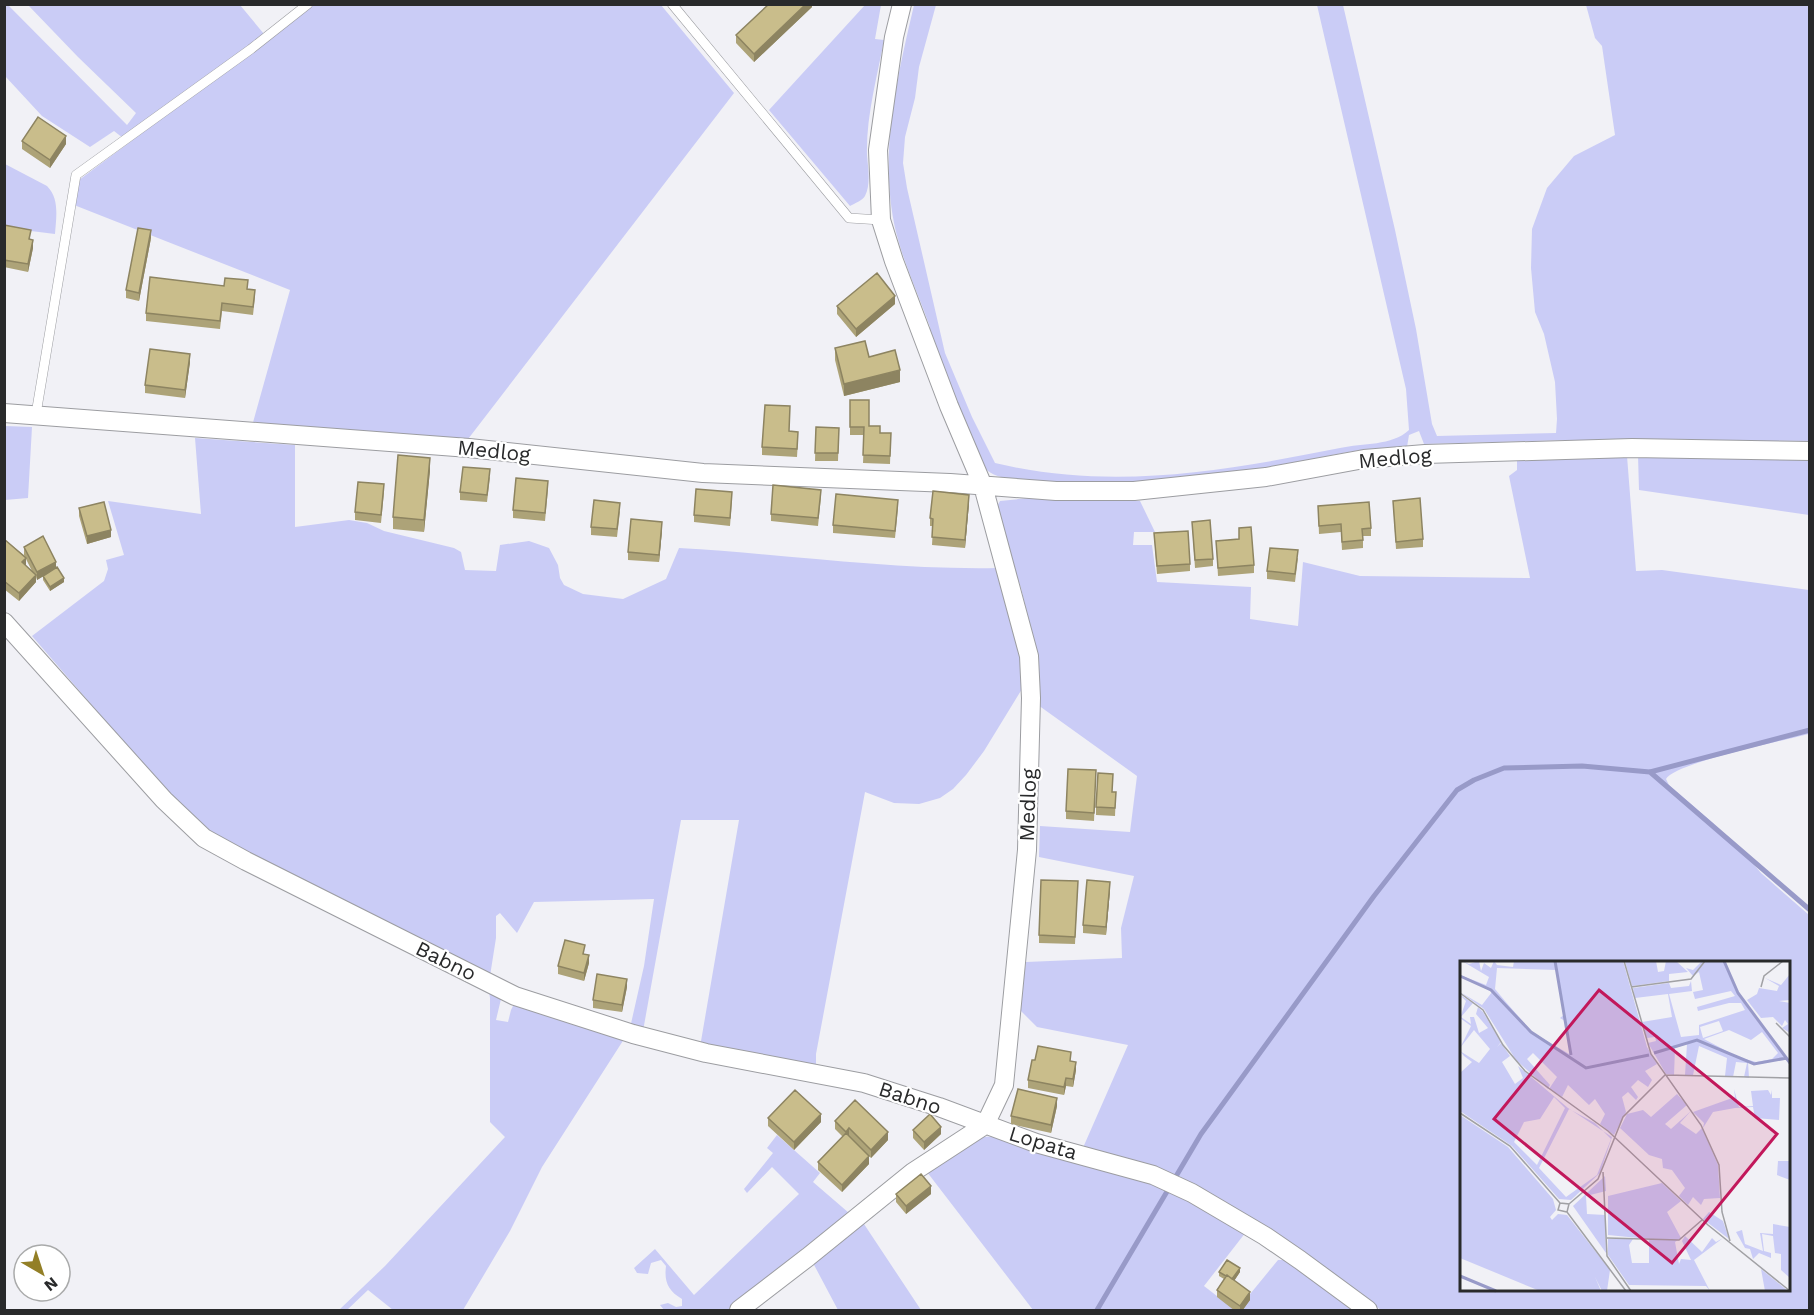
<svg xmlns="http://www.w3.org/2000/svg" width="1814" height="1315" font-family="'Work Sans',sans-serif">
<style>
.green{fill:#caccf6;fill-rule:evenodd}
.lines{fill:none;stroke-linecap:round;stroke-linejoin:round}
.stream{stroke:#989ac8;stroke-width:5}
.service-casing{stroke:#9c9da1;stroke-width:10}
.minor-casing{stroke:#9c9da1;stroke-width:20}
.service{stroke:#fff;stroke-width:9}
.minor{stroke:#fff;stroke-width:18}
.wall{fill:#ada378;fill-rule:evenodd}
.shaded-wall{fill:#8d8461}
.building{fill:#c9bd8b;stroke:#8d8461;stroke-width:1.5}
.labels{text-anchor:middle;stroke-width:4.5;stroke-linejoin:round;paint-order:stroke}
.street-label{font-size:21px;fill:#292a2b;stroke:#fff}
.inset-river{fill:none;stroke:#989ac8;stroke-width:3}
.inset-road{fill:none;stroke:#a1a1a5;stroke-width:1.5}
.view{fill:#c2185b;fill-opacity:0.15;stroke:#c2185b;stroke-width:3}
.inset-edge{fill:none;stroke:#292a2b;stroke-width:3}
</style>
<rect width="100%" height="100%" fill="#f1f1f6"/>
<!-- green -->
<path class="green" d="M5,5H8L127,125L136,113L78,57L28,5H240L264,34L123,138L114,131L90,147L42,116L5,76Z
M314,5H661L734,93L465,443L252,426L290,290L69,203L75,183Z
M865,5H881L875,39L884,40C877,78 866,116 867,155C868,167 871,185 865,196C862,201 855,203 850,206L769,110Z
M914,5H936L919,67L915,98L905,137L903,163L907,188L945,353L972,417L995,463C1113,491 1224,471 1340,448C1363,443 1392,446 1409,430L1406,389L1317,5H1343L1395,230L1416,329L1432,424L1437,436L1556,433L1557,419L1555,382L1544,334L1535,312L1531,268L1532,229L1547,188L1574,156L1615,135L1602,46L1595,38L1586,5H1809V441L1569,440L1424,444L1419,431L1409,435L1407,447C1351,446 1297,465 1241,472C1202,478 1008,496 986,469C981,462 979,451 975,444C957,409 944,372 930,335V327C919,296 904,264 896,232C878,155 897,79 914,5Z
M5,164L47,186C60,199 56,218 55,234L7,228L5,223Z
M5,426L32,427L28,498L5,500Z
M195,438L295,445V527L349,520L367,523L384,531L454,548L461,552L465,570L496,571L500,545L529,541L549,548L558,565L560,578L564,585L583,594L623,599L666,579L679,548C785,554 891,570 997,568L1022,648V689L984,751L966,775L953,789L940,798L919,804L894,803L865,792L816,1054V1068L700,1047L739,820H681L643,1031L630,1028L644,966L654,899L534,902L517,933L500,913L496,916V938L490,976L198,828L32,636L104,581L108,569L106,560L124,555L108,501L201,514Z
M1638,455H1809V515L1639,490Z
M1627,456L1636,571L1662,570L1809,590V734C1786,740 1674,763 1666,779L1669,785L1714,824L1717,832L1741,849L1761,873L1809,915V1310H1381L1295,1249L1082,1150L1128,1045L1037,1027L1019,1009L1026,962L1122,958L1121,928L1134,876L1039,857L1040,826L1130,832L1137,776L1038,705L1034,642L1021,588L995,510L1000,501L1039,497L1140,501L1155,532H1134L1133,545H1152L1157,582L1251,587L1250,619L1298,626L1303,562L1360,576L1530,578L1509,476L1517,470V459ZM1462,962H1788V1290H1462Z
M488,985L501,999L496,1020L508,1022L511,1010L515,1002L626,1036L542,1167L510,1231L463,1310H393L368,1290L347,1310H339L385,1266L505,1137L490,1122V998Z
M777,1135L820,1173L813,1182L849,1213L728,1310H664L660,1305L668,1303L676,1307L682,1306V1299C668,1291 664,1282 666,1266L661,1260L651,1263L648,1274L637,1273L634,1268L655,1249L694,1295L799,1194L772,1167L747,1193L744,1189L773,1153L767,1148Z
M998,1136L1166,1185L1246,1232L1204,1286L1235,1310H1033L927,1172L983,1137Z
M862,1221L921,1310H838L813,1263Z
M1278,1260H1285L1359,1310H1237Z"/>
<g class="lines">
<!-- stream -->
<path class="stream" d="M1650,772L1810,910
M1097,1310L1201,1134L1374,896L1457,790L1474,780L1504,768L1582,766L1650,772L1810,730"/>
<!-- service casing -->
<g class="service-casing">
<path id="service" d="M672,4L849,218L881,220
M36,414L76,175L251,49L308,4"/>
</g>
<!-- minor casing -->
<g class="minor-casing">
<path id="minor" d="M902,4L894,37L878,150L881,220L894,261L949,406L983,486L1029,656L1031,698L1027,850L1004,1085L985,1125
M4,413L469,448L703,473L950,483L1056,491H1134L1266,477L1364,459L1425,454L1632,448L1810,451
M4,622L164,800L204,838L246,861L515,996L633,1034L706,1053L864,1083L939,1107L1036,1143L1153,1175L1192,1193L1265,1236L1300,1260L1368,1310
M739,1310L808,1257L913,1172L985,1125"/>
</g>
<!-- service -->
<use href="#service" class="service"/>
<!-- minor -->
<use href="#minor" class="minor"/>
</g>
<!-- wall -->
<path class="wall" d="M812,4V7L754,62L736,43V35Z
M22,141L66,144L50,168L22,149Z
M4,225L31,240L33,248L28,272L4,267Z
M151,238L139,301L126,298V290Z
M248,289L255,297L253,315L222,311L220,329L146,321V313Z
M895,304L856,337L837,314V306Z
M835,348L900,382L844,396L835,360Z
M190,362L185,398L145,393V385Z
M850,400L869,426L880,433H891L890,464L863,463L864,435H850Z
M790,414L789,431L798,440L797,457L762,455V447Z
M816,427L839,428L838,461H815Z
M430,470L424,532L393,529V517Z
M490,477L487,502L460,500V492Z
M548,489L545,521L513,518V510Z
M384,492L381,523L355,520V512Z
M821,497L818,526L771,521V514Z
M732,500L730,526L694,522V515Z
M1393,501L1423,539V547L1396,549Z
M969,503L965,548L932,545L933,526H930V518Z
M1318,506L1371,528V536H1363V548L1342,550L1341,532L1319,534Z
M79,508L111,537L87,544L79,516Z
M898,508L895,538L833,533V525Z
M620,511L617,537L591,535V527Z
M1192,522L1213,559V566L1195,568Z
M1239,528L1254,565V573L1218,576L1216,541L1239,539Z
M662,530L659,562L628,560V552Z
M1154,533L1190,564V571L1157,574Z
M4,539L25,556L24,555V547L56,567L64,582L50,591L43,580V576L37,580L36,577V582L19,601L4,589ZM26,559L33,573L26,566Z
M1298,558L1295,582L1267,579V571Z
M1096,770L1094,821L1066,819V811Z
M1113,792H1116L1115,816L1096,815V807Z
M1078,881L1075,944L1039,943V935Z
M1110,890L1106,935L1083,933V925Z
M585,954L589,963L584,981L558,974V966Z
M627,987L622,1012L593,1008V1000Z
M1071,1061L1076,1070L1073,1087L1066,1086L1064,1095L1028,1088V1080Z
M1057,1106L1051,1133L1011,1124V1116Z
M768,1118L821,1122L794,1150L768,1126Z
M835,1121L888,1140L871,1158L849,1136L869,1164L842,1192L818,1170V1162L843,1137L835,1129Z
M913,1130L941,1134L924,1150L913,1138Z
M896,1194H931L906,1214L896,1202Z
M1219,1272H1240L1234,1281L1250,1300L1242,1311H1235L1217,1297V1290L1224,1279L1219,1276Z"/>
<!-- shaded-wall -->
<path class="shaded-wall" d="M806,4H812V7L754,62V54Z
M66,136V144L50,168V160Z
M151,230V238L139,301V293Z
M33,240V248L28,272V264Z
M895,296V304L856,337V329Z
M190,354V362L185,398V390Z
M900,370V382L844,396V384Z
M430,458V470L424,532V520Z
M969,495V503L965,548V540Z
M662,522V530L659,562V555Z
M111,530V537L87,544V536Z
M26,558V565L22,570V562Z
M56,562V569L37,580V572Z
M36,575V582L19,601V593Z
M64,578V582L50,591V587Z
M1110,882V890L1106,935V927Z
M589,955V963L584,981V973Z
M627,979V987L622,1012V1005Z
M1076,1062V1070L1073,1087V1079Z
M1066,1078V1086L1064,1095V1087Z
M1057,1098V1106L1051,1133V1125Z
M821,1114V1122L794,1150V1142Z
M941,1127V1134L924,1150V1142Z
M849,1128V1136L846,1140V1132Z
M888,1132V1140L871,1158V1150Z
M869,1156V1164L842,1192V1185Z
M931,1186V1194L906,1214V1206Z
M1240,1268V1272L1232,1284V1280Z
M1250,1292V1300L1242,1311H1240V1306Z"/>
<!-- building -->
<path class="building" d="M769,4H806L754,54L736,35Z
M38,117L66,136L50,160L22,141Z
M4,225L31,230L29,239L33,240L28,264L4,260Z
M138,228L151,230L139,293L126,290Z
M877,273L895,296L856,329L837,306Z
M150,277L224,286L225,278L248,280L247,289L255,290L253,307L222,303L220,321L146,313Z
M865,341L869,357L895,350L900,370L844,384L835,348Z
M150,349L190,354L185,390L145,385Z
M850,400H869V426H880V433H891L890,456L863,455L864,427H850Z
M765,405L790,406L789,431L798,432L797,449L762,447Z
M816,427L839,428L838,453H815Z
M398,455L430,458L424,520L393,517Z
M463,467L490,469L487,495L460,492Z
M516,478L548,481L545,513L513,510Z
M358,482L384,484L381,515L355,512Z
M773,485L821,490L818,518L771,514Z
M696,489L732,492L730,518L694,515Z
M933,491L969,495L965,540L932,537L933,519L930,518Z
M836,494L898,500L895,531L833,525Z
M1420,498L1423,539L1396,542L1393,501Z
M594,500L620,503L617,529L591,527Z
M104,502L111,530L87,536L79,508Z
M1369,502L1371,528L1362,529L1363,540L1342,542L1341,524L1319,526L1318,506Z
M631,519L662,522L659,555L628,552Z
M1210,520L1213,559L1195,560L1192,522Z
M1251,527L1254,565L1218,568L1216,541L1239,539V528Z
M1188,531L1190,564L1157,566L1154,533Z
M43,536L56,562L37,572L24,547Z
M4,539L26,558L22,562L36,575L19,593L4,581Z
M1270,548L1298,550L1295,574L1267,571Z
M57,567L64,578L50,587L43,576Z
M1068,769L1096,770L1094,813L1066,811Z
M1098,773L1113,774L1112,792H1116L1115,808L1096,807Z
M1041,880L1078,881L1075,937L1039,935Z
M1087,880L1110,882L1106,927L1083,925Z
M565,940L585,945L583,954L589,955L584,973L558,966Z
M597,974L627,979L622,1005L593,1000Z
M1038,1046L1071,1052L1070,1061L1076,1062L1073,1079L1066,1078L1064,1087L1028,1080L1032,1060H1035Z
M1018,1089L1057,1098L1051,1125L1011,1116Z
M795,1090L821,1114L794,1142L768,1118Z
M855,1100L888,1132L871,1150L849,1128L846,1132L835,1121Z
M930,1114L941,1127L924,1142L913,1130Z
M846,1133L869,1156L842,1185L818,1162Z
M921,1174L931,1186L906,1206L896,1194Z
M1227,1260L1240,1268L1232,1279L1227,1275L1226,1276L1219,1272Z
M1227,1275L1250,1292L1240,1306L1217,1290Z"/>
<g class="labels">
<!-- street labels -->
<g class="street-label">
<text transform="translate(494 451) rotate(6)" y="7">Medlog</text>
<text transform="translate(1395 458) rotate(-5)" y="7">Medlog</text>
<text transform="translate(1028 805) rotate(-88)" y="7">Medlog</text>
<text transform="translate(446 961) rotate(26)" y="7">Babno</text>
<text transform="translate(910 1098) rotate(18)" y="7">Babno</text>
<text transform="translate(1043 1143) rotate(17)" y="7">Lopata</text>
</g>
</g>
<!-- overview -->
<g transform="translate(1460 961)">
<rect width="330" height="330" fill="#f1f1f6"/>
<path d="M2,0L9,3L19,0L21,10L24,2L31,7L34,0L37,4L53,6L54,0H163L187,86L197,103L185,110L192,119L188,126L178,119L171,126L178,136L176,139L168,131L162,136L166,151L154,174L140,163L145,153L135,138L129,144L108,124L102,136L89,128L97,116L73,92L67,98L90,124L88,128L56,99L24,48L0,31L22,44L32,31L0,14L26,24L29,16ZM37,7L97,9L105,53L100,57L105,60L111,94L73,72L45,40L35,28ZM165,0H196L198,11L204,10L206,0H216L228,11L209,13V20L172,25ZM242,0H264L280,37L325,96L301,103L288,101L289,117L284,116L287,102L276,101L273,116L265,115L267,97L239,85L233,114H225L227,83L215,87L214,114L206,113L188,82L196,80L195,76L187,77L182,61L212,56L208,33L175,37L173,27L209,22L211,27L229,25L231,20L232,30L209,33L221,76L239,74V64L285,49L281,42H269L238,50L237,46L275,35L271,30L235,38L233,31L243,29L239,11L233,15L226,7L233,9ZM259,60L263,70L243,77L240,66ZM269,69L291,79L302,71L318,92L312,98L296,101L278,96L244,78ZM330,13V39L319,40L330,42V72L322,67L328,63L325,59L322,65L313,56L301,57L287,39L297,33L299,27L317,30L319,25L305,17L321,24ZM0,34L13,42L1,56L11,63L10,56H14L19,72L28,67L16,53L18,46L23,51L41,81L37,86L41,82L50,95L42,101L55,123L63,117L58,105L108,147L152,176L140,212L111,239L99,238L52,185L0,150V112L12,101L4,95L0,90L19,102L30,88L14,69L0,87L11,65L0,57L6,40ZM94,136L105,147L77,204L54,181L64,161L80,158ZM109,148L135,162L151,178L137,214L106,236L79,207ZM274,128L279,146L293,145L291,130L308,129L311,134L312,129V137H320L319,159L295,157L293,146L275,147L253,151L243,167L244,162L233,151L275,136ZM217,133L227,144L205,163L211,168L231,150L220,162L236,173L242,167L258,204L260,237L244,238L241,244L233,236L228,244L219,235L225,227L212,209L203,207L202,198L189,194L160,167L167,153L183,149L191,156ZM0,154L48,186L93,238L96,249L90,256L92,259L98,253L107,254L150,309L147,330H142L135,316L141,330H80L0,297ZM318,200H330V219L317,214ZM145,215L146,230L126,235L127,253L145,254L146,292L113,245ZM202,222L221,240L207,251L221,277L215,281L219,303L221,298L231,299L222,280L225,275L242,291L252,277L256,281L263,277L234,299L250,330L246,325L169,324L148,294V278H173L169,284L172,302H189V278L148,274V235ZM249,251L263,260L269,278L243,258ZM313,263L330,266V317L321,309V293L315,292L313,275L302,273L304,290L311,292V297L299,292L293,298L290,288L285,287L276,271L282,269L285,283L303,290L300,272L313,273ZM301,308L328,330H305Z" fill="#caccf6" fill-rule="evenodd"/>
<path class="inset-river" d="M95,0L111,94M264,0L278,32L330,102M0,15L31,29L71,71L126,107L189,94M194,92L237,79L294,103L327,97M0,315L36,330"/>
<path class="inset-road" d="M164,0L191,93L241,164L259,204L262,251L270,280M171,26L231,18L245,0M301,26L304,15L323,0M0,32L23,49L43,84L65,110L148,170L248,264L330,330M316,62L330,76M206,114L330,117M0,152L50,185L100,242L109,243L107,251L98,249L100,242M143,211L147,295L171,330M109,243L138,218L163,156L205,114M107,251L166,330M147,277L219,279L242,259"/>
<path class="view" d="M139,29L317,173L212,302L34,158Z"/>
<rect width="330" height="330" class="inset-edge"/>
</g>
<!-- border -->
<rect width="1814" height="1315" fill="none" stroke="#292a2b" stroke-width="12"/>
<!-- north arrow -->
<g transform="translate(42 1273) rotate(141)"><circle r="28" fill="#ffffff" stroke="#a9aaaa" stroke-width="1.5"/>
<path d="M0-4.5L10 22L0 15L-10 22Z" fill="#937f26"/>
<text y="-9" font-size="16" font-weight="bold" text-anchor="middle" fill="#292a2b">N</text>
</g>
</svg>
